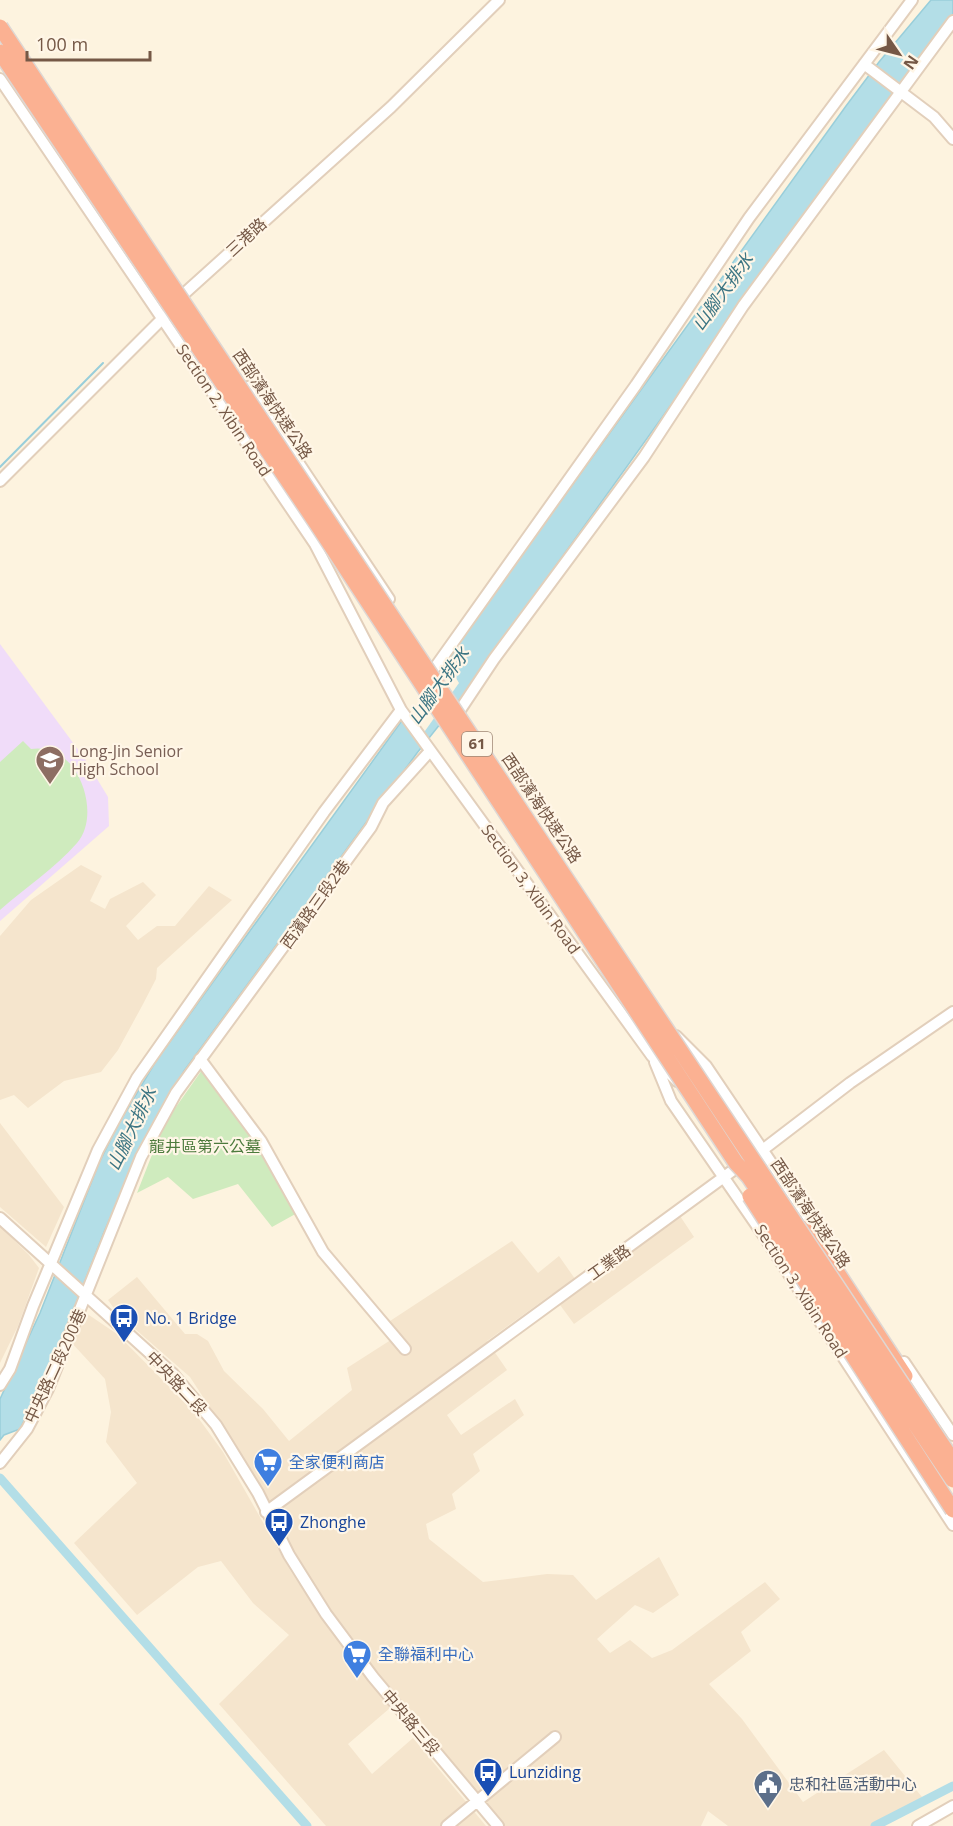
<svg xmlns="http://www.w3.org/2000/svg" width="953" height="1826" font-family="'Open Sans','Noto Sans TC',sans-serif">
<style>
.residential{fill:#f5e5cd}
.education{fill:#f0dcf9}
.green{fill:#cfebbe}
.water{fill:#b3dee7;stroke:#99ceda;stroke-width:1.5}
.pier{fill:#fdf3df}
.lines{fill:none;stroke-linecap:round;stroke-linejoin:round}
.stream{stroke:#99ceda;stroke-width:2}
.canal{stroke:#b3dee7;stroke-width:9}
.minor-casing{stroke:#e2cfbb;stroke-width:14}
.highway-casing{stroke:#ded7d3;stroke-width:18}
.minor{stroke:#fff;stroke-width:10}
.highway{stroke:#fbb192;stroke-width:15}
.highway-bridge-casing{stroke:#ded7d3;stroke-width:18;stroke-linecap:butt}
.highway-bridge{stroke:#fbb192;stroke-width:15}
.labels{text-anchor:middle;stroke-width:4.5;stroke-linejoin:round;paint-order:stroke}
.shield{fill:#fff6e7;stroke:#9e8776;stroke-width:1.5}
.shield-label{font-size:15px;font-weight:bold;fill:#755846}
.street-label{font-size:16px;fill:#755846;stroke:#fff6e7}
.education-label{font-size:16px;fill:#785e54;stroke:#fff6e7;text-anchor:start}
.park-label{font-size:16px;fill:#4d7b3d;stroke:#fff6e7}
.transit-label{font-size:16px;fill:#164399;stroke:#fff6e7;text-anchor:start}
.shop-label{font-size:16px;fill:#366cbe;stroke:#fff6e7;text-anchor:start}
.service-label{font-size:16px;fill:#4e5e75;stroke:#fff6e7;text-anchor:start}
.water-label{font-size:18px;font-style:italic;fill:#3c7583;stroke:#fff6e7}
</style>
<rect width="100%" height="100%" fill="#fdf3df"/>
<!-- residential -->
<path class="residential" d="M81,865L102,876L90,901L105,909L110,899L143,882L156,895L126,926L138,940L157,926H175L209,886L232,900L157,968L156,979L142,1006L118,1050L101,1072L64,1081L28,1108L14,1095L0,1100V936L31,900Z
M0,1123L64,1207L46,1247L0,1207Z
M678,1213L694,1237L574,1324L552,1294L487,1341L507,1370L447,1415L461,1435L515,1399L524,1415L473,1454L480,1471L452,1494L456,1509L426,1524L429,1539L483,1582L547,1574L573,1575L596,1600L659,1557L679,1595L653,1613L635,1605L597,1639L610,1653L630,1640L652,1658L672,1650L765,1582L780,1599L741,1632L751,1651L709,1684L742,1719L803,1802L884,1750L922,1797L882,1826H728L708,1811L701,1826H502L334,1620L292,1550L242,1457L190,1377L118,1314L108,1300L137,1277L185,1334H197L208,1341L224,1371L263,1409L289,1441L352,1390L347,1368L397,1336L390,1321L512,1241L538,1273L559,1256L580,1286Z
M0,1226L29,1255L39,1268L18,1326L0,1363Z
M86,1313L117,1334L194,1412L223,1452L290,1570L327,1626L390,1708L348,1744L372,1774L413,1738L486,1826H326L219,1704L289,1635L253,1603L221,1561L198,1567L137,1615L74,1543L137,1483L106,1442L111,1412L105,1379L70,1341Z"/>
<!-- education -->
<path class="education" d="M0,644L85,759L108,797L109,826L0,921Z"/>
<!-- green -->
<path class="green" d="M23,741L31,749C48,746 65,755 74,769C88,789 94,823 77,843C55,868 25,888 0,910V762Z
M202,1070L219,1087L274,1159L299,1212L272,1227L238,1184L193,1199L168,1177L137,1193L164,1124Z"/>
<!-- water -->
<path class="water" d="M931,0H953V21L822,194L464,694L417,753L184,1071L145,1139L104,1232L57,1352L20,1429L4,1435L0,1440V1399L40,1313L99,1163L119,1123L156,1061L846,106L879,62Z"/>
<!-- pier -->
<path class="pier" d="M444,658L459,683L420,738L405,714Z"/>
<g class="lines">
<!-- stream -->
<path class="stream" d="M0,467L103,363"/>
<!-- canal -->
<path class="canal" d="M0,1478L307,1826
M875,1826L953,1786"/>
<!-- minor casing -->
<g class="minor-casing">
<path id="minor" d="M864,64L934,117L953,139
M0,79L315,544L401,710L652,1056L677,1081
M176,301L391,107L499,0
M248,387L389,599
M0,481L165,316
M434,669L636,385L749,218L912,0
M460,710L494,659L644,457L743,306L953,21
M676,1036L706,1066L828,1247
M200,1059L261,1141L323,1252L405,1349
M655,1062L671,1101L762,1233L953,1525
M756,1155L850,1083L953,1012
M0,1218L173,1374L216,1425L258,1493L289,1555L326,1614L373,1677L498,1826
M904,1362L953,1435
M0,1385L10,1369L33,1306L98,1150L137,1078L324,812L401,710
M0,1463L27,1429L48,1389L141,1157L176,1093L371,827L383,803L430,751
M266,1512L743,1163
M447,1826L555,1737
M918,1826L953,1806"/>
</g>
<!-- highway casing -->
<g class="highway-casing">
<path id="highway" d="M803,1228L819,1245L905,1376"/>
</g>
<!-- minor -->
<use href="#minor" class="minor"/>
<!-- highway -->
<use href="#highway" class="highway"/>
<!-- highway-bridge casing -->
<g class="highway-bridge-casing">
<path id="highway-bridge" d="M0,27L953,1461
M0,52L315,521L736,1163L749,1177L953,1480
M750,1196L953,1510"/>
</g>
<!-- highway-bridge -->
<use href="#highway-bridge" class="highway-bridge"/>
</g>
<!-- icons -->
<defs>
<g id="school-pin" transform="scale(1.5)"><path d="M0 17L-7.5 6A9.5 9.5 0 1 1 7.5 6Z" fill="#8d6e63" stroke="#fff6e7"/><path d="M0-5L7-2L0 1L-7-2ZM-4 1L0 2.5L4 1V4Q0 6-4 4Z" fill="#fff"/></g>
<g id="bus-pin" transform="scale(1.5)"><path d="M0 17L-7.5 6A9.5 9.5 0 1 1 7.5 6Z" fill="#1a4fb4" stroke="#fff6e7"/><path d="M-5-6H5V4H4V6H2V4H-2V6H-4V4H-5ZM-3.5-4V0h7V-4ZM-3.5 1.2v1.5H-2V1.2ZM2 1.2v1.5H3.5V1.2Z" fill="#fff"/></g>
<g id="supermarket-pin" transform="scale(1.5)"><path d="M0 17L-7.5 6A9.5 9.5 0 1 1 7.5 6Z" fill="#3f7fe0" stroke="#fff6e7"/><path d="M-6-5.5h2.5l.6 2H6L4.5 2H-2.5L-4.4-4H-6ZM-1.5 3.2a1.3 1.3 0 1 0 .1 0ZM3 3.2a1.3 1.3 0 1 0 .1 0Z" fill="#fff"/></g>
<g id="civic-pin" transform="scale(1.5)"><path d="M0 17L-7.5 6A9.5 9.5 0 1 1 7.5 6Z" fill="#5c6f8a" stroke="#fff6e7"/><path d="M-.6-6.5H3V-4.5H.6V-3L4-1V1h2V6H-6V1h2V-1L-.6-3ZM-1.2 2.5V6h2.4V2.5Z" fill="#fff"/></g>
</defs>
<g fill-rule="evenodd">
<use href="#school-pin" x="50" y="760"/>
<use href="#bus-pin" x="124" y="1318"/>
<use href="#supermarket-pin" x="268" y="1462"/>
<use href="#bus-pin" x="279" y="1522"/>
<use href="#supermarket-pin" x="357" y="1654"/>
<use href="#bus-pin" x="488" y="1772"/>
<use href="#civic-pin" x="768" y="1784"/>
</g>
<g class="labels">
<!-- shield labels -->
<rect class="shield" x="462" y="732" width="30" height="24" rx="4.5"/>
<g class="shield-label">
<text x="477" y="749">61</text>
</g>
<!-- street labels -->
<g class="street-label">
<text transform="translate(246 237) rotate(-43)" y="6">三港路</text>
<text transform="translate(273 404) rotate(56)" y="6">西部濱海快速公路</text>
<text transform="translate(224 410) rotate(56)" y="6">Section 2, Xibin Road</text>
<text transform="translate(542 808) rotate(56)" y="6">西部濱海快速公路</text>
<text transform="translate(531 889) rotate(54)" y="6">Section 3, Xibin Road</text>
<text transform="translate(315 904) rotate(-54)" y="6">西濱路三段2巷</text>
<text transform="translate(811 1213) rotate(56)" y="6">西部濱海快速公路</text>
<text transform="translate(609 1262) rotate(-36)" y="6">工業路</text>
<text transform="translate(801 1291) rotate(57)" y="6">Section 3, Xibin Road</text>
<text transform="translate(55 1366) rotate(-65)" y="6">中央路二段200巷</text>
<text transform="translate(177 1383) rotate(47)" y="6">中央路二段</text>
<text transform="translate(411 1722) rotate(50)" y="6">中央路三段</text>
</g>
<!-- education labels -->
<g class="education-label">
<text x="71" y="757">Long-Jin Senior<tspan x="71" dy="18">High School</tspan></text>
</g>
<!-- park labels -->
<g class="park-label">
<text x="205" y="1152">龍井區第六公墓</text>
</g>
<!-- transit labels -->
<g class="transit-label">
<text x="145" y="1324">No. 1 Bridge</text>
<text x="300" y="1528">Zhonghe</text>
<text x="509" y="1778">Lunziding</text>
</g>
<!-- shop labels -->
<g class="shop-label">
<text x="289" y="1468">全家便利商店</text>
<text x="378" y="1660">全聯福利中心</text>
</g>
<!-- service labels -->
<g class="service-label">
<text x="789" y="1790">忠和社區活動中心</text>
</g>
<!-- water labels -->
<g class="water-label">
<text transform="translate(723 292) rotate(-54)" y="6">山腳大排水</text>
<text transform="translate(439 686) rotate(-54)" y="6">山腳大排水</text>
<text transform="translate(132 1129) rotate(-64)" y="6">山腳大排水</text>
</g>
</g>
<!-- north arrow -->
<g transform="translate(899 54) rotate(125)" stroke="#fff6e7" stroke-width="4.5" paint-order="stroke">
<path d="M0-4.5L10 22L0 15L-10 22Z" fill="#755846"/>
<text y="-9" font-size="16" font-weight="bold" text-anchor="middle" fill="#755846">N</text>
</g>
<!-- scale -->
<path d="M27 51v9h123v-9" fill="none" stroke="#755846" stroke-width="3"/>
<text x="36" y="51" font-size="18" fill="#755846" stroke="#fff6e7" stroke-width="4.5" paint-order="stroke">100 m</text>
</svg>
